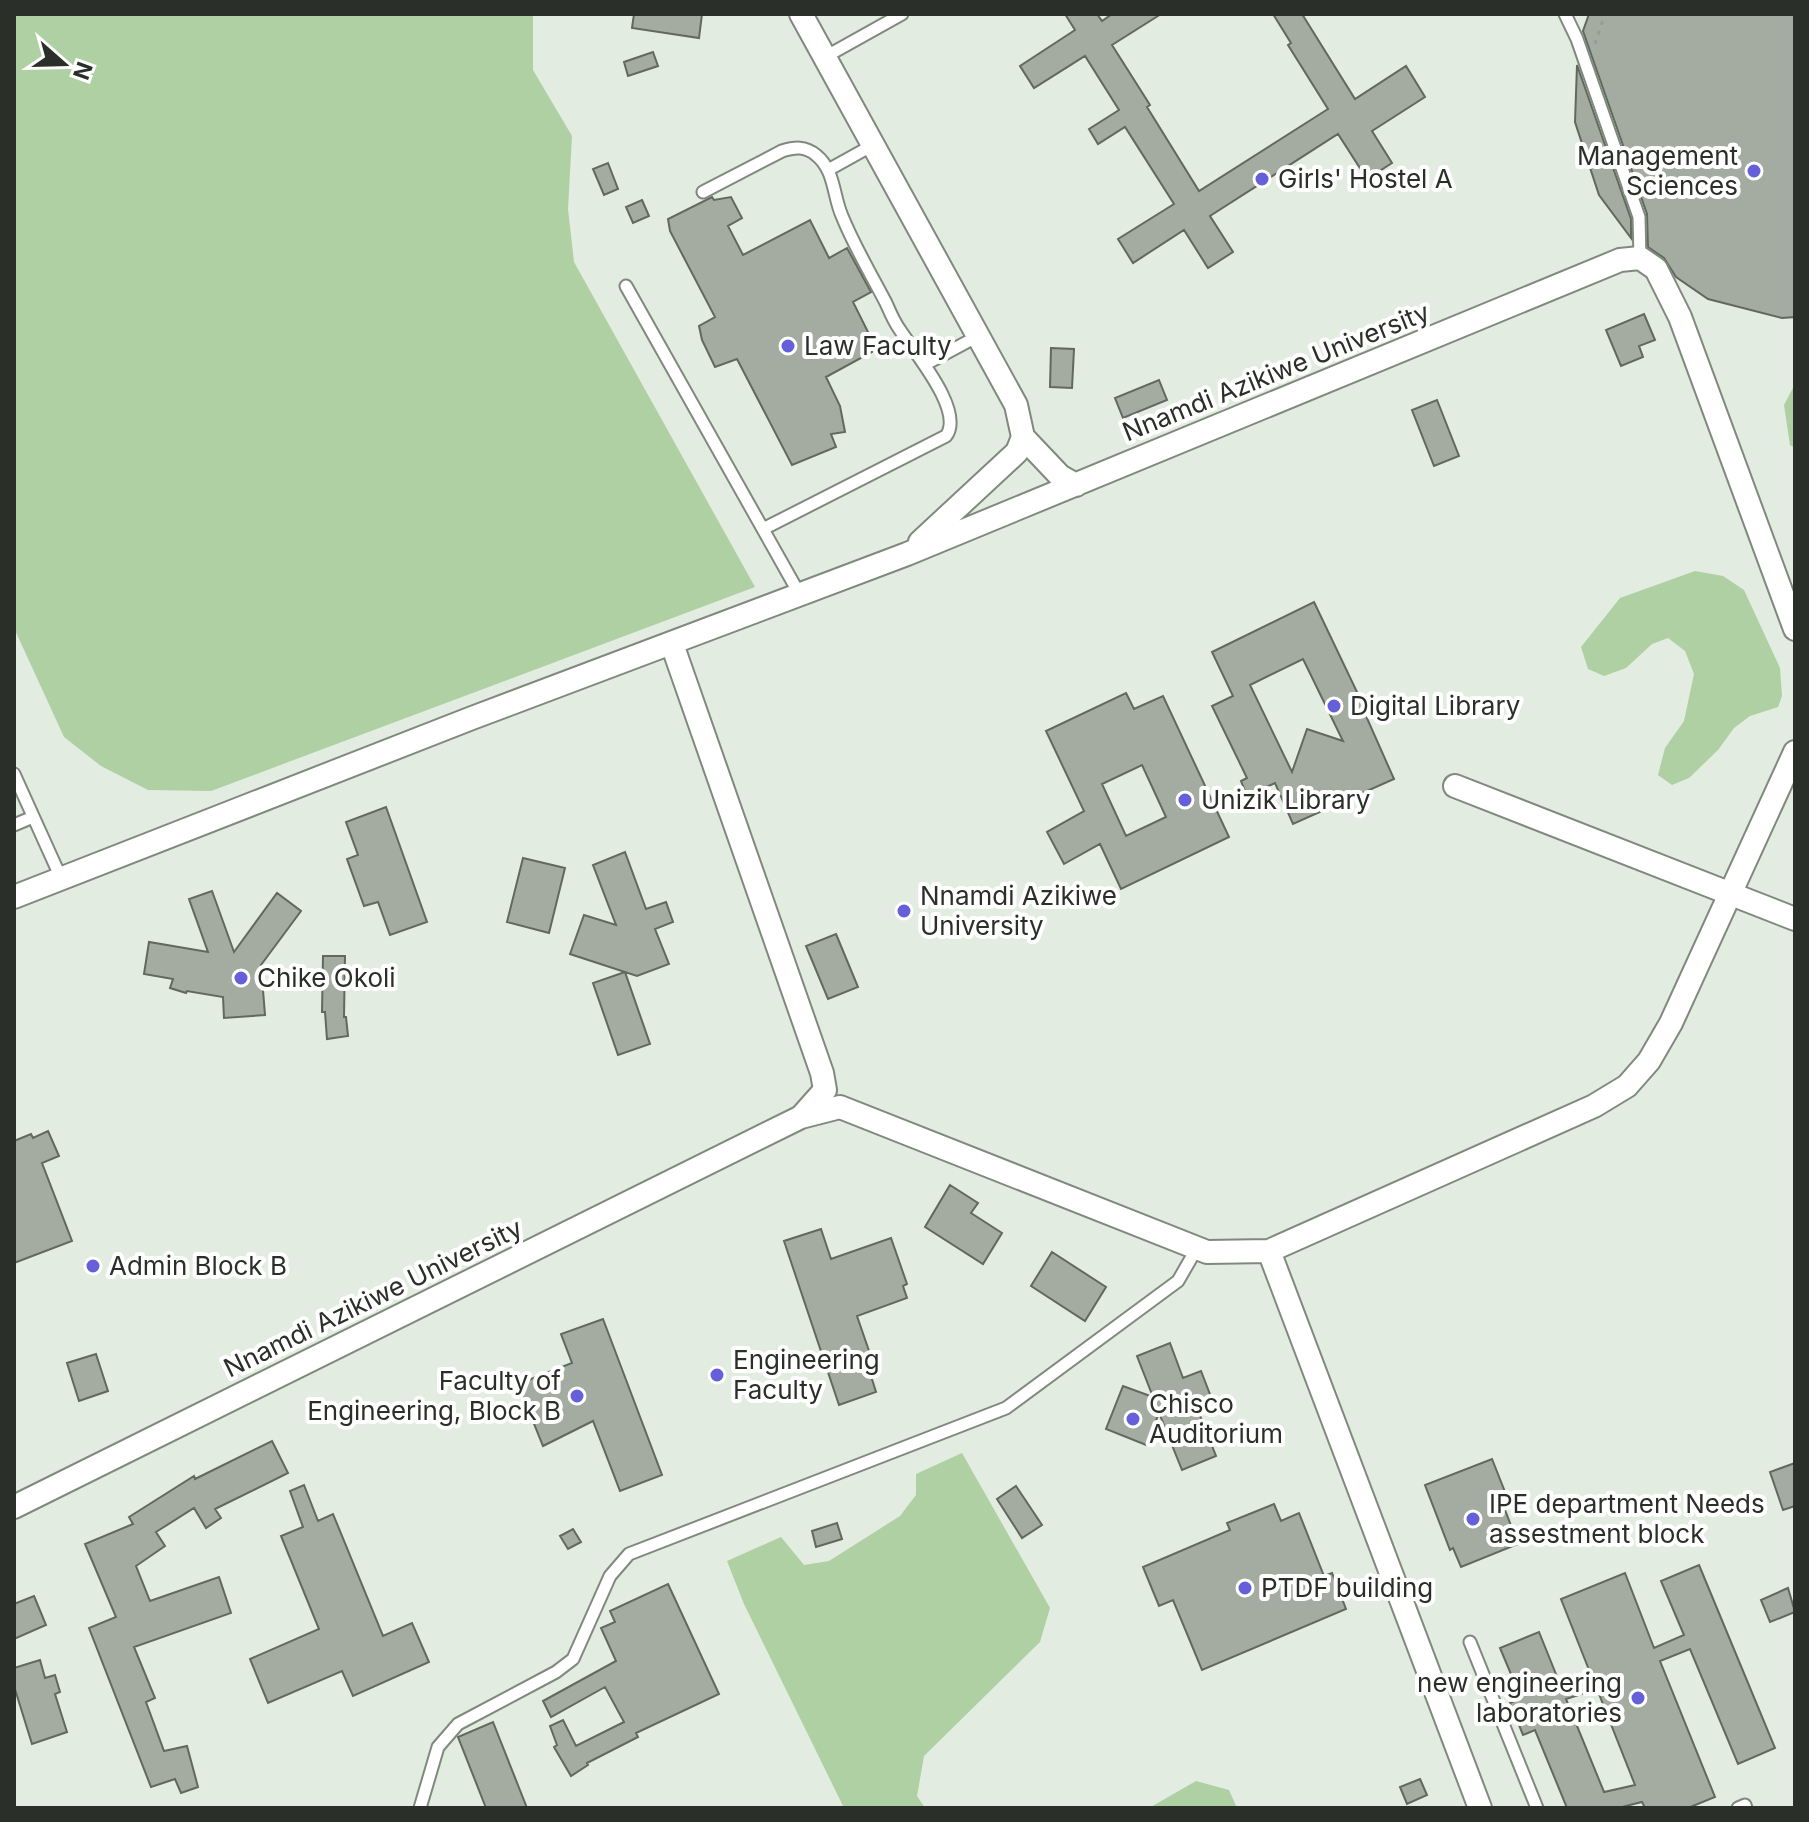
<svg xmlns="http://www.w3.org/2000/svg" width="1809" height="1822" font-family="Inter,sans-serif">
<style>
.green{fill:#aed0a3}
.building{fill:#a4aca1;stroke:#61695f;stroke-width:2;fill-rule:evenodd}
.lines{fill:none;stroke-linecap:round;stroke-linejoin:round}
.service-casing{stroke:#80897e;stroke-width:15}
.minor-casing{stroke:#80897e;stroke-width:26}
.path{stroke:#969d94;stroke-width:3;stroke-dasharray:4 6;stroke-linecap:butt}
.service{stroke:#fff;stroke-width:11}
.minor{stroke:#fff;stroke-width:22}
.poi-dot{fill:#6560d9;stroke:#fff;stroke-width:3}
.labels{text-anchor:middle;stroke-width:8;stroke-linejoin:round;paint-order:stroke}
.poi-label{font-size:26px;fill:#2b2f2a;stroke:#fff;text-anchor:start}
.street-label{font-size:26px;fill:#2b2f2a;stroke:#fff}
</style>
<rect width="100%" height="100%" fill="#e2ece0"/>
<!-- green -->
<path class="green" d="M14,14H533V70L572,136L568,209L574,262L755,587L211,791L148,790L101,766L64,737L14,628Z
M1795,384V448L1790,445L1784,405Z
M1695,571L1723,576L1744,590L1780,668L1782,696L1778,707L1750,716L1734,728L1718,750L1689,778L1672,785L1658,775L1665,748L1684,721L1694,674L1685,651L1668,638L1652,644L1626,668L1604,676L1588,669L1581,647L1620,598Z
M962,1453L1050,1608L1040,1642L924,1756L917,1796L925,1808H844L744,1604L727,1561L781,1537L804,1565L829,1561L900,1516L916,1495V1474Z
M1196,1781L1229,1790L1237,1808H1149Z"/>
<!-- building -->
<path class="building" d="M634,14H702L699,38L632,28Z
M1065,14H1097L1102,21L1112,14H1161L1112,45L1150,105L1147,107L1199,191L1328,109L1288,45L1291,43L1273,14H1302L1355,99L1406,66L1425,97L1372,131L1392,163L1367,179L1338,134L1210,216L1233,252L1208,268L1184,230L1133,263L1118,239L1174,204L1125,127L1098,144L1089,129L1119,110L1085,56L1034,88L1020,66L1075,30Z
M1589,14H1795V317L1782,318L1708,299L1676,277L1664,258L1648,247L1647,214L1583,31Z
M653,52L658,66L628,76L624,62Z
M1577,65L1631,219V238L1599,195L1575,122Z
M608,163L618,189L604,195L593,169Z
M712,197L714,200L731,197L742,218L728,226L743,255L810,220L829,258L847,248L871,292L853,302L869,334L872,352L826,377L840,406L845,432L831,434L836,447L792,465L737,359L715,367L702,340L699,326L715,317L670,231L668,219Z
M642,200L649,216L633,223L626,207Z
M1644,314L1655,340L1639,346L1643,357L1621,366L1606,330Z
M1051,348L1074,349L1072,388L1050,387Z
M1159,380L1167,400L1123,418L1115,398Z
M1437,400L1459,456L1434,466L1412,410Z
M1314,602L1368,715L1366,716L1394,779L1293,824L1275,783L1247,796L1241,781L1247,778L1212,706L1233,696L1212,652ZM1303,659L1343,741L1307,729L1292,772L1250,685Z
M1126,693L1134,709L1163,696L1229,837L1121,889L1100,844L1064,864L1047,832L1084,811L1046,731ZM1142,765L1166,817L1126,836L1102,784Z
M386,807L427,922L390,935L378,902L364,906L347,859L358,855L346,822Z
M625,852L646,909L666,902L673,922L655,929L669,964L637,976L625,972L650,1044L618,1055L593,983L625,972L570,954L584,915L616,925L593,865Z
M523,858L565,868L549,933L507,922Z
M212,891L234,952L277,893L301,911L261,965L265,1015L224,1018L223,997L187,991L186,993L170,988L173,979L144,974L149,942L208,952L189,899Z
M836,934L858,987L828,999L806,946Z
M323,956H345L344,1017H346L348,1036L327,1039L325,1012H322Z
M48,1131L59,1156L42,1163L72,1241L14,1263V1141L31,1134L33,1138Z
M950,1185L978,1203L971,1213L1002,1233L983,1264L925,1227Z
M821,1229L831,1259L891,1238L907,1284L903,1286L907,1298L857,1316L877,1374L871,1376L876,1392L839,1405L784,1241Z
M1052,1252L1106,1287L1085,1321L1031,1286Z
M603,1319L662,1475L620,1491L593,1421L543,1446L518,1384L572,1363L561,1334Z
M1170,1343L1183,1378L1201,1371L1211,1397L1195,1403L1216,1456L1182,1470L1159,1413L1146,1445L1106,1429L1123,1386L1153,1397L1137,1356Z
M96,1354L108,1391L79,1401L67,1363Z
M272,1441L288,1473L215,1509L221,1518L206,1528L194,1508L156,1532L165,1546L136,1566L150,1601L219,1577L231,1613L134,1647L155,1698L146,1702L164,1751L187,1746L198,1787L181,1793L175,1779L151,1787L89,1628L116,1617L85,1544L133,1524L129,1517L194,1476L195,1479Z
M1492,1459L1505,1492L1499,1494L1518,1544L1461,1567L1453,1548L1450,1550L1425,1485Z
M1795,1463V1506L1783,1510L1770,1472Z
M304,1485L318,1521L333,1514L383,1636L412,1623L429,1662L353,1696L342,1671L268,1703L250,1659L319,1629L281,1536L303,1527L290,1491Z
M1016,1486L1042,1525L1022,1538L997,1499Z
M1274,1504L1281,1521L1299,1513L1324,1576L1332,1573L1346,1609L1202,1670L1173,1600L1159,1606L1143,1567L1230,1530L1227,1523Z
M837,1523L842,1539L816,1547L812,1531Z
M573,1529L581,1542L568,1549L560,1536Z
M1699,1565L1775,1748L1738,1764L1690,1649L1660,1661L1715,1797L1688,1808H1645L1642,1802L1618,1808H1567L1535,1730L1523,1735L1510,1703L1521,1698L1500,1648L1539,1632L1560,1684L1591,1675L1561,1599L1625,1573L1654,1648L1684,1635L1661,1581ZM1597,1689L1635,1785L1604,1792L1566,1699Z
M668,1584L719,1694L636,1733L638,1737L587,1763L588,1765L571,1776L554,1747L557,1745L550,1726L563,1720L576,1746L624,1722L605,1687L551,1717L543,1701L616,1661L601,1628L615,1622L610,1611Z
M1788,1588L1795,1612L1770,1622L1761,1600Z
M34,1596L46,1625L14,1639V1604Z
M40,1660L45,1678L55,1675L60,1692L55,1694L67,1732L32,1744L14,1686V1668Z
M493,1722L527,1808H486L458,1737Z
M1420,1779L1427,1795L1407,1804L1400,1787Z"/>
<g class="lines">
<!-- service casing -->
<g class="service-casing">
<path id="service" d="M1565,14L1577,39L1639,217L1640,258
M825,57L902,14
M828,170L873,145
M703,192L782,151C795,147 805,146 816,155C835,170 833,196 842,216C854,246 871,274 886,303C890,312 894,322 900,330C914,352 965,411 946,436L763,529
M626,286L800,595
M926,364L978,336
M14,774L61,878
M14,825L33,817
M1470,1642L1537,1808
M420,1808L438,1747L458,1724L556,1672L573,1659L610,1576L629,1554L1006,1408L1178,1281L1197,1248
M1738,1808L1745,1805L1746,1808"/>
</g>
<!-- minor casing -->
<g class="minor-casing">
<path id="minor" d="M801,14L1016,405L1023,437L1017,452L920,542
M1023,437L1060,476L1076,485
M672,644L822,1073L825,1090L801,1117
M1455,786L1795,919
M14,897L472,718L907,554L1620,260L1640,258L1656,269L1680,317L1795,629
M1269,1251L1480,1808
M14,1507L801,1117L840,1107L1207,1252L1269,1251L1594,1106L1627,1086L1649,1061L1671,1023L1795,752"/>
</g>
<!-- path -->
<path class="path" d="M1595,44L1605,14"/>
<!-- service -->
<use href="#service" class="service"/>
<!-- minor -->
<use href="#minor" class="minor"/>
</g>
<!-- markers -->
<g class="poi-dot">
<circle cx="1754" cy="171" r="8"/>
<circle cx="1262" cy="179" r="8"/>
<circle cx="788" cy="346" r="8"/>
<circle cx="1334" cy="706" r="8"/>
<circle cx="1185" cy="800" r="8"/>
<circle cx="904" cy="911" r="8"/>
<circle cx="241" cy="978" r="8"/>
<circle cx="93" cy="1266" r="8"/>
<circle cx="717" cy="1375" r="8"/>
<circle cx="577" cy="1396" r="8"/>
<circle cx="1133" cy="1419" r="8"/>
<circle cx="1473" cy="1519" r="8"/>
<circle cx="1245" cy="1588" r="8"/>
<circle cx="1638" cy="1698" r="8"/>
</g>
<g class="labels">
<!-- poi labels -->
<g class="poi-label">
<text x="1738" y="165" text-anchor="end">Management<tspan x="1738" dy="30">Sciences</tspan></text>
<text x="1278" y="188">Girls' Hostel A</text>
<text x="804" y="355">Law Faculty</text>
<text x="1350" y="715">Digital Library</text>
<text x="1201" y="809">Unizik Library</text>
<text x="920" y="905">Nnamdi Azikiwe<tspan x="920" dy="30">University</tspan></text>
<text x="257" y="987">Chike Okoli</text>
<text x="109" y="1275">Admin Block B</text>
<text x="733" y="1369">Engineering<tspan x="733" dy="30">Faculty</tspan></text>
<text x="561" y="1390" text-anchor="end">Faculty of<tspan x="561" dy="30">Engineering, Block B</tspan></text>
<text x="1149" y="1413">Chisco<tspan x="1149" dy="30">Auditorium</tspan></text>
<text x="1489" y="1513">IPE department Needs<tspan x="1489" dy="30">assestment block</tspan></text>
<text x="1261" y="1597">PTDF building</text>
<text x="1622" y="1692" text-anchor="end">new engineering<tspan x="1622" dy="30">laboratories</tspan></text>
</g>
<!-- street labels -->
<g class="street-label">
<text transform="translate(1276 372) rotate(-22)" y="9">Nnamdi Azikiwe University</text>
<text transform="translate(373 1298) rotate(-26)" y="9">Nnamdi Azikiwe University</text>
</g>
</g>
<!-- border -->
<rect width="1809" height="1822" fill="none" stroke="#2b2f2a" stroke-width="32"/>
<!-- north arrow -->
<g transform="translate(64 64) rotate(110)" stroke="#ffffff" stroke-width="6" paint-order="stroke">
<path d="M0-6L14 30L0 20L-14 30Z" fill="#2b2f2a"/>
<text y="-12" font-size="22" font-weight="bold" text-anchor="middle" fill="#2b2f2a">N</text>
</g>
</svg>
